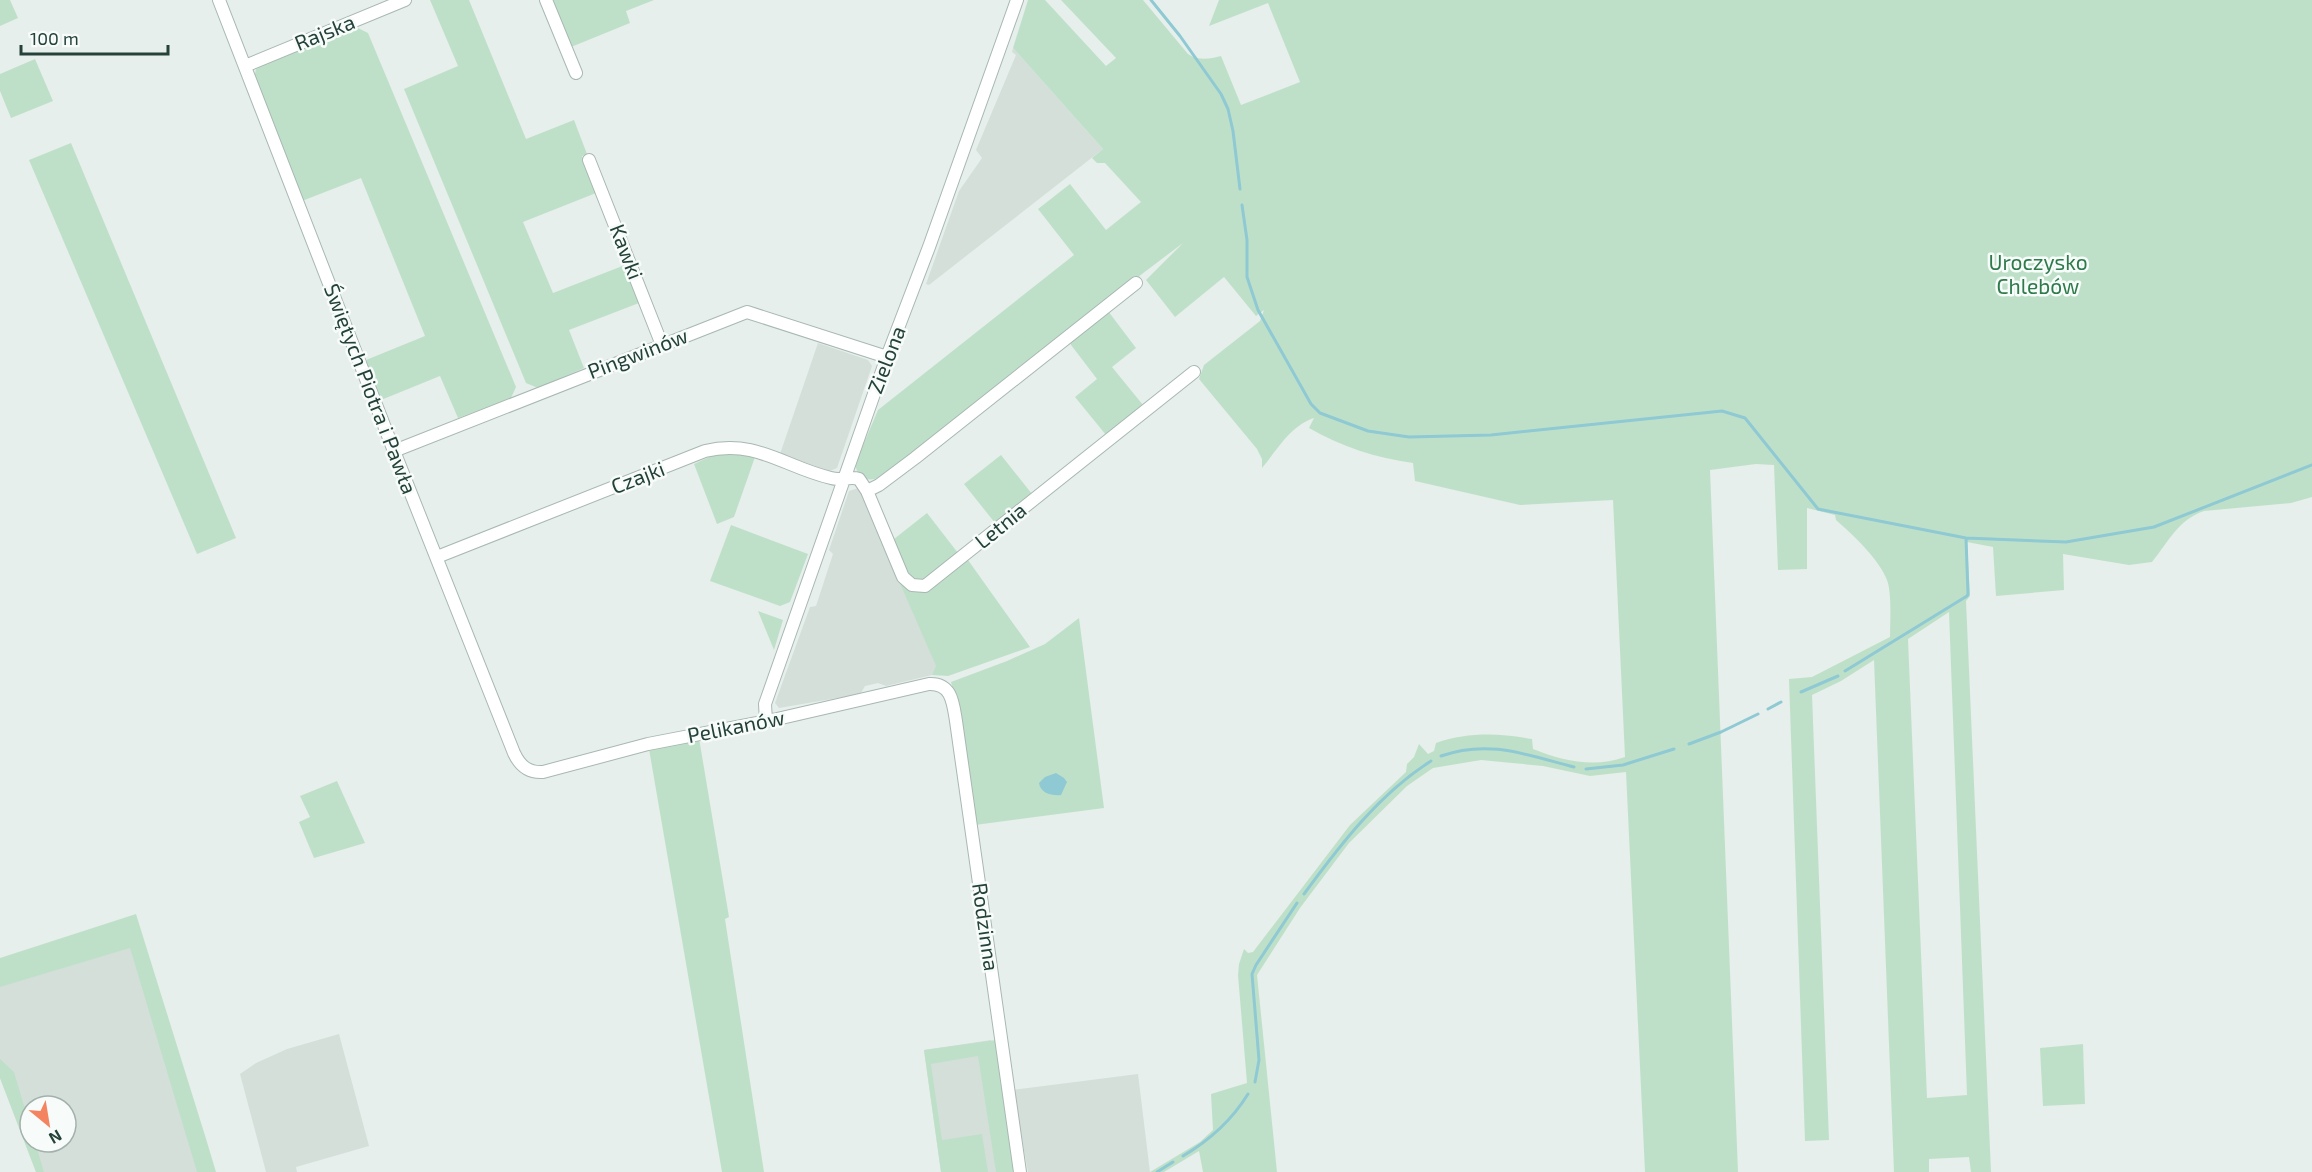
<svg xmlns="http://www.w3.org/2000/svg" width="2312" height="1172" font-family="'Exo 2',sans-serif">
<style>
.built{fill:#d4dfda;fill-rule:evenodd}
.green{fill:#bfe0c8;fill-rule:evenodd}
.water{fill:#8ec9d4}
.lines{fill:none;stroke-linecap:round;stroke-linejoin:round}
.stream{stroke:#8ec9d4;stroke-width:3}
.street-casing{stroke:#a8b8b2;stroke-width:14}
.street{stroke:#fff;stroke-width:12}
.labels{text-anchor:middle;stroke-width:5;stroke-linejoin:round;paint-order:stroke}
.street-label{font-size:21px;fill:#24423a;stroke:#f7fbf9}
.park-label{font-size:21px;fill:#2d7a4b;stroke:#f7fbf9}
</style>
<rect width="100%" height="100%" fill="#e6efeb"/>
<!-- built -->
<path class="built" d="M1013,48L1103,149L929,285L926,284L959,191L982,158L976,150L1016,55L1012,52Z
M818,343L868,360L872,366L837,468L830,471L780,454Z
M859,488L937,666L932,675L886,686L878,683L865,686L861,693L849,696L779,708L775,703L810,607L816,606L833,554L829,550L849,491Z
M141,937L214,1172H36L0,1078V968ZM30,1106H66V1142H30Z
M339,1034L369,1146L296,1167L297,1172H266L240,1074L256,1063L287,1049Z
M991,1040L1010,1172H941L924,1050Z
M1138,1074L1150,1172H1028L1013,1090Z"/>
<!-- green -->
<path class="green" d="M0,0H10L18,18L0,26Z
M430,0H469L526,139L574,120L587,154L582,156L596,193L523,222L553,293L625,265L639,303L569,330L584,368L538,388L526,383L404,89L458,66Z
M552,0H654L626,11L630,23L571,47Z
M1028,0H1045L1106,66L1116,58L1061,0H1143L1188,54C1198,61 1210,59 1221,56L1241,105L1300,82L1268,3L1209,26L1219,0H2312V497L2291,503L2204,511C2178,520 2169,541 2152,562L2129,565L2063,554L2064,590L1996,596L1993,547L1967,542L1970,596L1966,601L1991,1172H1971L1969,1157L1929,1159V1172H1894L1874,660L1841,681L1812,695L1829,1140L1805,1141L1789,679L1812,677L1890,637C1890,622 1892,593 1887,580C1879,559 1853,535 1836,520L1835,515L1807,508V569L1778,570L1774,465L1756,464L1710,470L1738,1172H1645L1626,772L1590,776L1543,766L1481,760L1433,768L1407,786L1349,843L1300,908L1257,975L1277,1172H1203L1199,1151L1164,1172H1150L1200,1142L1213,1130L1211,1094L1247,1083L1238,975L1239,964L1244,949L1248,953L1253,952L1350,825L1406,772L1407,764L1414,757L1419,744L1428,754L1434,751L1436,743C1468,732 1499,733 1532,739L1533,749C1563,761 1594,768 1625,757L1613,500L1520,505L1415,481L1413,463C1376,458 1342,447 1309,428L1314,418C1290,426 1278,449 1262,468V459L1257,449L1199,379L1204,365L1260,321L1264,310L1256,316L1224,277L1175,317L1146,280L1183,243L1019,367L887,474C874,482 858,483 855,464L878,410L1074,255L1038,209L1070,184L1106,230L1141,202L1105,163H1097L1092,158L1103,149L1013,48ZM1949,612L1967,1095L1927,1098L1908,639Z
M356,27L368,33L516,387L511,398L458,418L440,376L381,400L366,360L425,336L361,178L302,201L254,78L256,69L265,64Z
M35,59L53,101L11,118L0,91V74Z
M71,143L236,538L197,554L29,160Z
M1108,311L1136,348L1112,367L1143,405L1106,435L1075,397L1097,379L1068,341Z
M735,451L755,457L734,517L717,524L694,464L720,452Z
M1001,455L1032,494L995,523L964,484Z
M927,513L958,553L928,578L918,581C903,572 899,554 894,539Z
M731,525L808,554L790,602L780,606L710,581Z
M968,560L1030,647L948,676L932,675L936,666L898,579L936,584Z
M758,611L783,620L774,650Z
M1079,618L1104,808L975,825L956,700L951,682L1007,661L1045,644Z
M699,738L729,917L725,919L764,1172H722L649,749Z
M337,781L365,843L314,858L299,822L310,817L300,796Z
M136,914L207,1142L216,1172H197L130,948L0,987V958Z
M996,1040L1016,1172H996L978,1056L931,1064L942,1140L982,1134L988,1172H941L924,1050Z
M2083,1044L2085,1104L2043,1106L2040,1048Z
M0,1059L14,1072L30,1126V1142H35L44,1172H36L0,1078Z"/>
<!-- water -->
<path class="water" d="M1056,773L1064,778L1067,782L1061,795C1052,796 1040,793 1039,783L1045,777Z"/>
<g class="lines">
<!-- stream -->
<path class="stream" d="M1151,0L1180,36L1221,94L1228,109L1233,131L1240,189
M1242,205L1247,240V277L1258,310L1311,404L1320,413L1368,431L1409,437L1491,435L1722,411L1745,418L1818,509L1966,538L2066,542L2154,527L2312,465
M1845,671L1967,596L1968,594L1966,538
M1801,692L1838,676
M1768,709L1781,702
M1689,744L1721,732L1758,714
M1441,756C1489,739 1527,755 1574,767
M1586,769L1623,765L1674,749
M1304,894C1340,845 1379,794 1431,761
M1255,1082L1259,1060L1252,974L1256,965L1297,903
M1183,1156C1210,1140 1232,1120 1248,1094
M1157,1172L1173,1162"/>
<!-- street casing -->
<g class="street-casing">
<path id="street" d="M219,0L394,451L514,753C520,766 528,773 543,772L648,744L777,719L929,684C952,683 953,703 956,721L1020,1172
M546,0L576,73
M245,66L405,0
M589,160L662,345
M394,451L747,312L887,357
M867,491L879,485L915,458L1136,283
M437,557L705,451C757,439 784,467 831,478C841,481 850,476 859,479L867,491L903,577L912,585L925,586L1194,372
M766,721L765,704L887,357L929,247L1017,0"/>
</g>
<!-- street -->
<use href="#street" class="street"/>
</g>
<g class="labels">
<!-- street labels -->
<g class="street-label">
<text transform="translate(325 33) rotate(-22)" y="7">Rajska</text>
<text transform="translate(626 252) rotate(69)" y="7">Kawki</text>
<text transform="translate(638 354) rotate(-21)" y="7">Pingwinów</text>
<text transform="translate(887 360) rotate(-69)" y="7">Zielona</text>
<text transform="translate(370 389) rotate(69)" y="7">Świętych Piotra i Pawła</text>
<text transform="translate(638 478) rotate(-21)" y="7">Czajki</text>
<text transform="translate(1001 526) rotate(-39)" y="7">Letnia</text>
<text transform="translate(736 727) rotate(-11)" y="7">Pelikanów</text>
<text transform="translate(985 927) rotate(82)" y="7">Rodzinna</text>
</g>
<!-- park labels -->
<g class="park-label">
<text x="2038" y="270">Uroczysko<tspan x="2038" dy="24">Chlebów</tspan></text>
</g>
</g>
<!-- north arrow -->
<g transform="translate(48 1124) rotate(150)"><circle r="28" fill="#f7fbf9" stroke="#a3b1ad" stroke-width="1.5"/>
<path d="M0-4.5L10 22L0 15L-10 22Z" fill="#f4845f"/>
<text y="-9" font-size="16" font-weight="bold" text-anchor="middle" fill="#24423a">N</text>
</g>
<!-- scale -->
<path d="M21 45v9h147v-9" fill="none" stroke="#24423a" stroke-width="3"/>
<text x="30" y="45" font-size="18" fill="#24423a" stroke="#f7fbf9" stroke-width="4.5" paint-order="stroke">100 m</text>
</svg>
